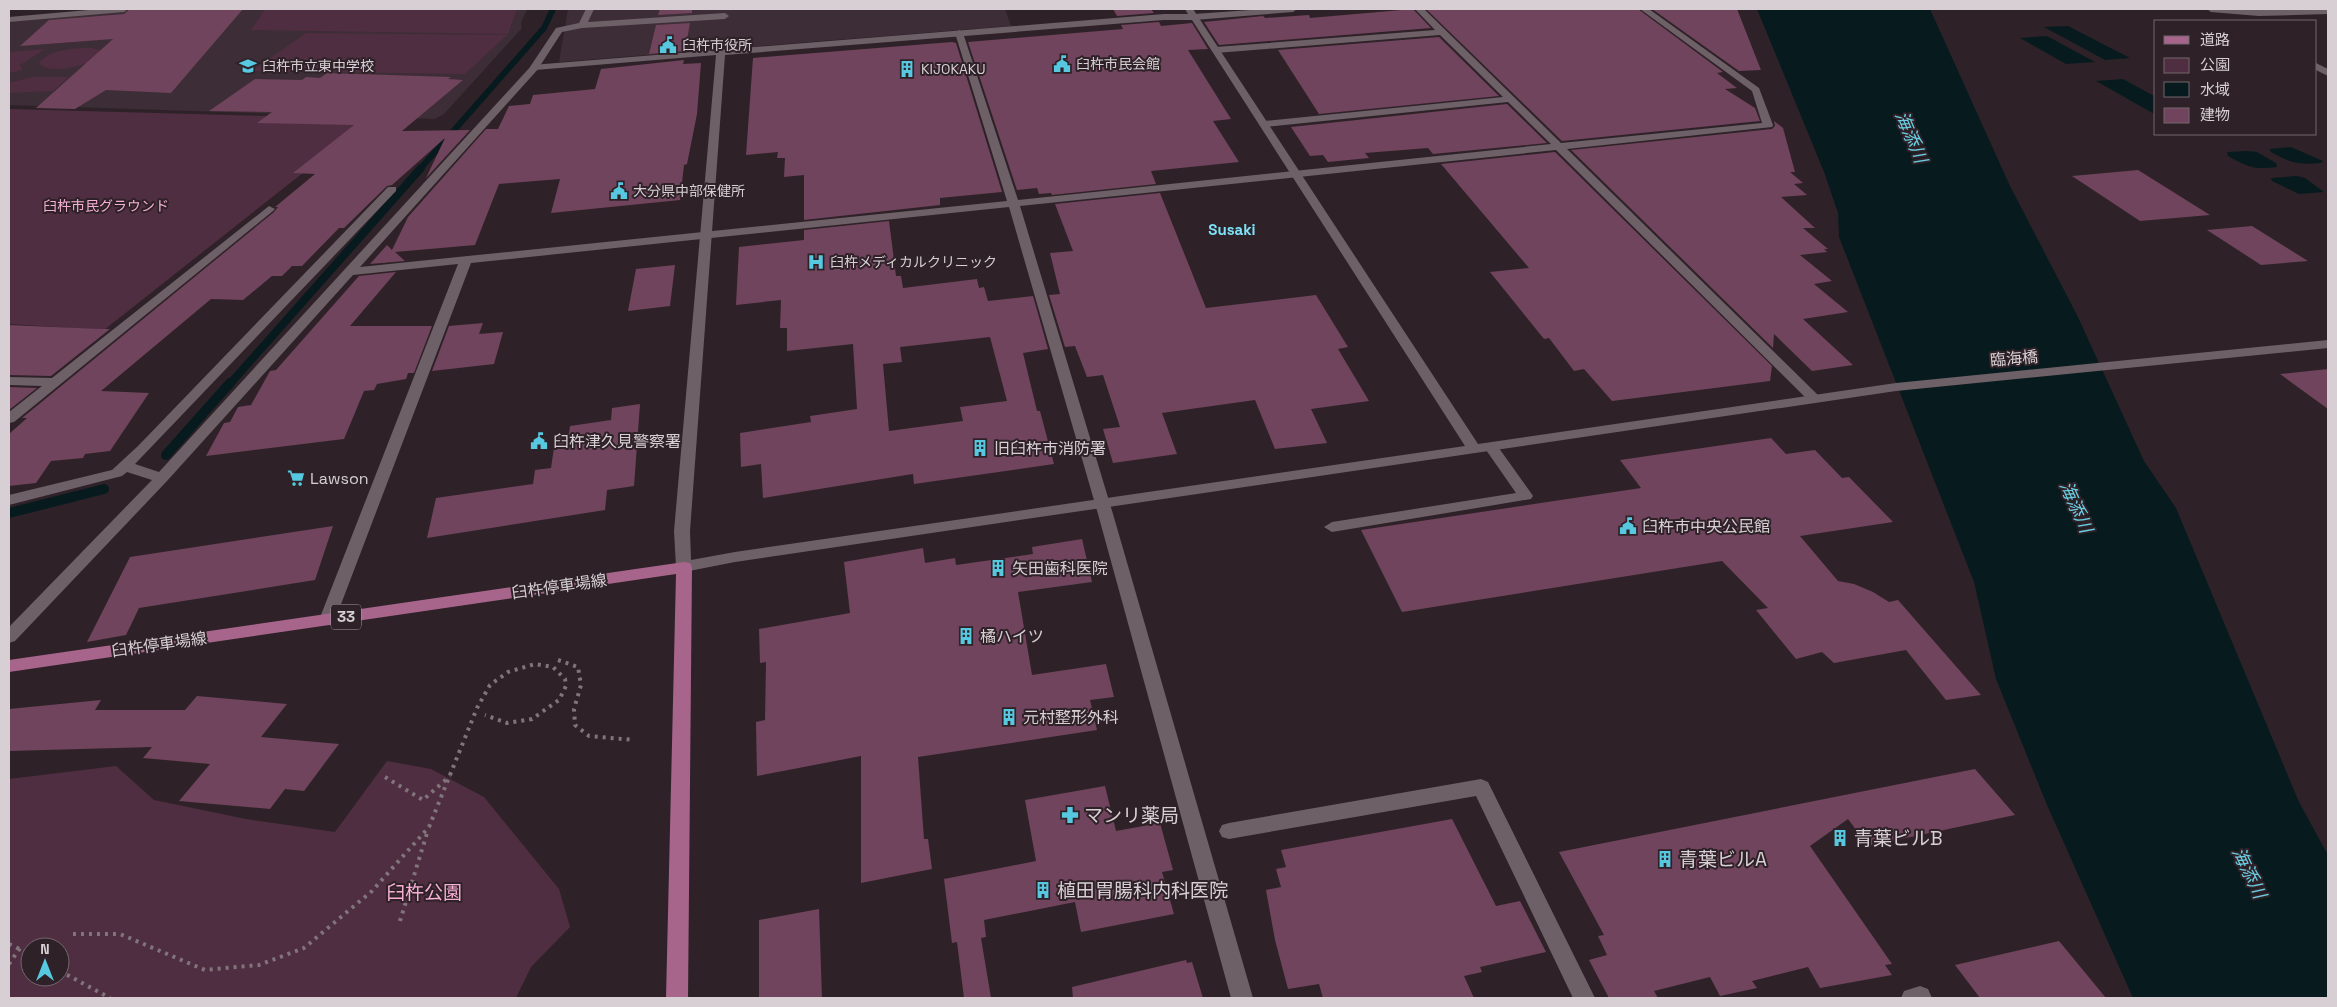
<svg xmlns="http://www.w3.org/2000/svg" width="2337" height="1007" font-family="'Space Grotesk','Noto Sans JP',sans-serif">
<style>
.built{fill:#3d2d36}
.green{fill:#502e41;fill-rule:evenodd}
.water{fill:#071b1f}
.lines{fill:none;stroke-linecap:round;stroke-linejoin:round}
.stream-far2{stroke:#071b1f;stroke-width:6}
.stream-far1{stroke:#071b1f;stroke-width:8}
.stream{stroke:#071b1f;stroke-width:10}
.building{fill:#70445c;fill-rule:evenodd}
.path{stroke:#7f757a;stroke-width:4;stroke-dasharray:3 5;stroke-linecap:butt}
.lane{fill:#6e6067;fill-rule:evenodd}
.street{fill:#6e6067;fill-rule:evenodd}
.secondary{fill:#6e6067;fill-rule:evenodd}
.primary{fill:#a8658b;fill-rule:evenodd}
.labels{text-anchor:middle;stroke-width:4;stroke-linejoin:round;paint-order:stroke}
.far-poi-label{font-size:14px;fill:#d7cfd3;stroke:#2e2228;text-anchor:start}
.far-park-label{font-size:14px;fill:#f7aed5;stroke:#2e2228}
.far-neighbourhood-label{font-size:15px;font-weight:bold;fill:#7de3f9;stroke:#2e2228}
.shield{fill:#2e2228;stroke:#a49ba0;stroke-width:1}
.shield-label{font-size:15px;font-weight:bold;fill:#d7cfd3}
.street-label{font-size:16px;fill:#d7cfd3;stroke:#2e2228}
.poi-label{font-size:16px;fill:#d7cfd3;stroke:#2e2228;text-anchor:start}
.water-label{font-size:18px;font-style:italic;fill:#6acfe4;stroke:#2e2228}
.near-poi-label{font-size:19px;fill:#d7cfd3;stroke:#2e2228;text-anchor:start}
.near-park-label{font-size:19px;fill:#f7aed5;stroke:#2e2228}
</style>
<rect width="100%" height="100%" fill="#2e2228"/>
<!-- built -->
<path class="built" d="M139,9H527L521,23L522,28L444,114L435,119L9,105V21Z
M568,9H1005L1011,26L559,62Z"/>
<!-- green -->
<path class="green" d="M265,9H517L508,34L251,30Z
M306,33L507,35L465,74L252,71Z
M92,48L102,51C98,55 94,59 90,62C78,67 47,74 39,63C49,49 76,48 92,48Z
M45,49L20,65L22,70L9,73V52Z
M33,77H69L53,91L9,93V83Z
M9,109L371,119L104,330L9,324Z
M387,761L431,769L484,797L559,889L570,927L531,967L516,998H9V779L116,766L154,800L246,819L335,832ZM30,947H60V977H30Z"/>
<!-- water -->
<path class="water" d="M1757,9H1930L2010,186L2077,315L2144,461L2176,508L2299,802L2328,855V998H2133L2047,805L1996,679L1974,582L1839,237L1838,213L1824,172Z
M2068,26L2130,58L2105,60L2044,27Z
M2047,36L2095,62L2066,64L2020,38Z
M2123,79L2156,97V115L2096,81Z
M2291,147L2323,161L2321,163C2298,165 2291,163 2271,152L2269,149Z
M2247,151L2257,152L2276,163L2277,167C2254,170 2248,167 2228,156L2227,152Z
M2297,176L2305,178L2324,192L2299,194L2272,181L2271,178Z"/>
<g class="lines">
<!-- stream-far2 -->
<path class="stream-far2" d="M420,169L544,28L553,9"/>
<!-- stream-far1 -->
<path class="stream-far1" d="M229,385L421,168"/>
<!-- stream -->
<path class="stream" d="M166,455L230,383
M9,513L104,489"/>
</g>
<!-- building -->
<path class="building" d="M130,9H243L171,93L106,90L75,109L36,108L113,39L20,46L49,20L124,14Z
M660,9H692V13L658,15Z
M1113,9H1151L1154,13L1117,16Z
M1413,9L1431,28L1219,45L1204,22L1263,16L1265,18L1309,15L1310,18Z
M1426,9H1638L1723,72L1717,73L1737,88L1725,89L1755,108L1760,121L1562,141Z
M1652,9H1737L1761,70L1739,71Z
M1159,22L1161,26L1192,23L1208,49L1188,50L1231,119L1213,121L1239,162L1151,171L1156,184L1052,195L1051,193L1039,194L1037,188L1017,190L968,42L1123,29L1121,25Z
M690,23L685,51L649,54L656,25Z
M1439,37L1499,96L1319,114L1278,50Z
M952,42L956,43L1002,192L940,198V205L804,220V175L784,177L785,158H777L778,152L746,155L753,58Z
M684,60L683,64L701,63L697,114L687,164L684,165L680,200L551,213L560,179L499,184L475,245L395,252L405,261L370,264L387,245L392,250L408,217L486,129H498L509,106L530,104L533,95L595,89L601,69Z
M327,73L451,77L448,79L463,80L402,131L470,130L426,178L445,138L392,185L387,186L344,228H339L302,266H292L282,276H272L243,300L211,299L101,391L149,393L110,451L85,454L83,458L51,461L36,483L9,486V434L27,418H22L274,212L278,207H275L315,174L293,173L354,125L257,123L272,112L209,111L255,79L302,80L306,77L320,78Z
M1507,104L1547,143L1433,154L1428,148L1365,153L1369,158L1328,162L1323,155L1310,156L1291,127Z
M1774,121L1783,128L1795,172H1790L1803,183L1794,184L1807,195L1781,197L1815,228H1803L1828,249H1824L1827,252L1800,255L1832,281L1814,284L1848,312L1803,319L1853,365L1812,371L1774,334L1773,348L1571,150L1772,129L1775,126Z
M1555,152L1772,366L1770,381L1612,401L1584,369L1574,371L1549,338L1544,339L1490,272L1529,268L1441,164Z
M2138,170L2210,215L2140,221L2072,176Z
M1160,193L1206,308L1316,295L1348,347L1338,349L1369,401L1311,409L1327,443L1275,449L1255,400L1162,413L1177,454L1113,463L1103,429L1120,427L1103,375L1087,377L1075,346L1065,347L1049,295L1060,294L1050,253L1073,251L1055,204Z
M889,221L896,276H901L903,288L977,279L979,288L984,287L988,301L1033,296L1048,349L1023,353L1037,411H1040L1054,464L914,484L913,474L763,498L761,464L741,467L740,433L811,422L810,416L857,409L853,344L787,351V328H780L781,300L736,305L739,247L804,240V230ZM990,337L1007,401L960,407L963,421L889,431L883,364L902,362L900,347Z
M2252,226L2308,261L2261,265L2207,230Z
M675,265L670,306L628,311L636,269Z
M396,272L350,326H432L414,373H408L406,379L377,384L374,390L364,391L344,439L206,456L224,423L230,422L238,407L251,405L270,371L276,370L359,276Z
M483,323L479,334L503,332L494,364L432,371L449,326Z
M9,325L100,329H110L51,376L9,375Z
M2328,369V409L2280,374Z
M9,387L37,388L9,410Z
M640,404L634,486L607,490L605,510L427,538L436,498L533,484L535,470L551,468L556,434L569,433L570,426L611,420L612,408Z
M1771,438L1786,454L1815,450L1842,478L1849,477L1893,522L1800,536L1838,581L1854,584L1873,592L1889,602L1898,600L1981,695L1946,700L1906,650L1834,663L1822,652L1796,659L1756,610L1768,608L1722,561L1402,612L1361,530L1641,488L1620,460Z
M333,526L315,580L139,608L126,635L87,642L130,557Z
M1082,539L1092,582L1018,592L1032,675L1106,664L1114,697L1090,700L1097,730L918,757L924,839H928L932,869L861,883V756L757,776L756,722L765,720L766,662L760,663L759,629L850,613L844,562L923,548L925,563L955,558L956,565L1033,554L1032,547Z
M197,696L287,704L261,737L339,744L304,791L285,789L270,809L179,801L210,764L143,758L152,747L9,751V709L101,700L95,710H185Z
M1975,769L2015,815L1868,846L1848,819L1810,846L1892,964L1885,965L1892,975L1820,988L1808,967L1752,981L1757,988L1720,996L1710,977L1654,991L1658,998H1609L1589,960L1607,955L1598,936L1604,935L1559,852Z
M1105,786L1116,831L1160,823L1173,870L1162,872L1174,914L1081,932L1075,902L984,920L986,937L981,938L991,998H964L957,942L952,943L944,879L1036,861L1025,800Z
M1452,819L1496,906L1520,901L1546,952L1480,967L1482,972L1464,976L1474,998H1323L1319,984L1288,989L1275,940L1266,890L1281,887L1276,869L1286,867L1281,850Z
M819,909L822,998H759V920Z
M2059,941L2106,998H1980L1955,965Z
M1186,960L1187,963L1192,962L1203,998H1073L1072,987Z"/>
<g class="lines">
<!-- path -->
<path class="path" d="M558,660L578,667L581,685L574,709L575,725L589,736L634,740
M385,777L423,800L450,776
M400,921L428,830
M73,934H120L205,970L259,965L304,948L372,891L429,827L477,708L490,685L508,672L535,664L553,667L565,679L566,686L559,700L532,719L507,723L485,715
M9,944L30,954
M9,964L20,948
M60,971L110,998"/>
<!-- lane -->
<path class="lane" d="M586,9H594L588,22L725,13L729,16L725,19L582,28L562,32L538,69H532L530,67L556,28L579,23Z
M1491,443L1496,444L1531,493L1533,496L1531,499L1332,532L1324,527L1332,522L1516,493L1484,447Z"/>
<!-- street -->
<path class="street" d="M100,9H128L124,12L9,22V17Z
M1265,9H1297L1293,12L1194,20L1190,17L1194,14Z
M1415,9H1424L1561,143L1762,123L1752,91L1640,9H1649L1759,88L1773,125L1772,127L1567,149L1822,399L1815,403L1810,402L1556,150L1020,206L1113,514L1253,998H1231L1098,514L1009,207L471,263L335,620L333,624H321L319,620L458,264L353,275L167,481L15,641L9,643V627L152,480L127,472L122,476L9,505V495L112,470L138,446L388,187H396V191L135,464L159,472L532,65L540,67L360,267L1007,201L955,33L959,30L963,33L1018,200L1551,144L1508,102L1264,127L1259,124L1264,121L1503,97L1440,35L1216,53L1212,50L1216,47L1435,30Z
M269,206L275,209L273,211L14,422L9,423V412L42,386L9,385V377L52,378Z
M1481,779L1488,782L1595,998H1573L1476,796L1229,839L1222,837L1219,831L1222,825L1229,823Z
M1920,986L1928,989L1932,998H1901L1904,991Z"/>
<!-- secondary -->
<path class="secondary" d="M1185,9H1193L1478,444L1896,383L2328,340V348L1896,391L735,562L684,572L678,571L676,567L674,531L716,55L535,70L532,69V65L1164,14H1188ZM1164,20H1192L1465,446L735,552L691,560L690,531L725,55Z
M2207,9H2328V14L2259,16L2211,12Z
M2316,63L2328,69V76L2316,70Z"/>
<!-- primary -->
<path class="primary" d="M684,562L690,563L692,567L688,998H666L676,574L9,672V660Z"/>
</g>
<!-- icons -->
<defs>
<g id="civic-bare" transform="scale(1.35)"><path d="M-.6-6.5H3V-4.5H.6V-3L4-1V1h2V6H-6V1h2V-1L-.6-3ZM-1.2 2.5V6h2.4V2.5Z" fill="#56c9e1" stroke="#2e2228" stroke-width="2.5" paint-order="stroke"/></g>
<g id="school-bare" transform="scale(1.35)"><path d="M0-5L7-2L0 1L-7-2ZM-4 1L0 2.5L4 1V4Q0 6-4 4Z" fill="#56c9e1" stroke="#2e2228" stroke-width="2.5" paint-order="stroke"/></g>
<g id="building-bare" transform="scale(1.35)"><path d="M-4-6H4V6H1V3H-1V6H-4ZM-2.5-4.3h1.7v1.8h-1.7ZM.8-4.3h1.7v1.8H.8ZM-2.5-1h1.7V.8h-1.7ZM.8-1h1.7V.8H.8Z" fill="#56c9e1" stroke="#2e2228" stroke-width="2.5" paint-order="stroke"/></g>
<g id="hospital-bare" transform="scale(1.35)"><path d="M-5-5h3v3.5h4V-5h3V5h-3V1.5h-4V5h-3Z" fill="#56c9e1" stroke="#2e2228" stroke-width="2.5" paint-order="stroke"/></g>
<g id="supermarket-bare" transform="scale(1.35)"><path d="M-6-5.5h2.5l.6 2H6L4.5 2H-2.5L-4.4-4H-6ZM-1.5 3.2a1.3 1.3 0 1 0 .1 0ZM3 3.2a1.3 1.3 0 1 0 .1 0Z" fill="#56c9e1" stroke="#2e2228" stroke-width="2.5" paint-order="stroke"/></g>
<g id="pharmacy-bare" transform="scale(1.35)"><path d="M-2-6h4v4h4v4h-4v4h-4v-4h-4v-4h4Z" fill="#56c9e1" stroke="#2e2228" stroke-width="2.5" paint-order="stroke"/></g>
</defs>
<g fill-rule="evenodd">
<use href="#civic-bare" x="668" y="45"/>
<use href="#civic-bare" x="1062" y="64"/>
<use href="#school-bare" x="248" y="66"/>
<use href="#building-bare" x="907" y="69"/>
<use href="#civic-bare" x="619" y="191"/>
<use href="#hospital-bare" x="816" y="262"/>
<use href="#civic-bare" x="539" y="441"/>
<use href="#building-bare" x="980" y="448"/>
<use href="#supermarket-bare" x="296" y="478"/>
<use href="#civic-bare" x="1628" y="526"/>
<use href="#building-bare" x="998" y="568"/>
<use href="#building-bare" x="966" y="636"/>
<use href="#building-bare" x="1009" y="717"/>
<use href="#pharmacy-bare" x="1070" y="815"/>
<use href="#building-bare" x="1840" y="838"/>
<use href="#building-bare" x="1665" y="859"/>
<use href="#building-bare" x="1043" y="890"/>
</g>
<g class="labels">
<!-- far-poi labels -->
<g class="far-poi-label">
<text x="682" y="50">臼杵市役所</text>
<text x="1076" y="69">臼杵市民会館</text>
<text x="262" y="71">臼杵市立東中学校</text>
<text x="921" y="74">KIJOKAKU</text>
<text x="633" y="196">大分県中部保健所</text>
<text x="830" y="267">臼杵メディカルクリニック</text>
</g>
<!-- far-park labels -->
<g class="far-park-label">
<text x="106" y="211">臼杵市民グラウンド</text>
</g>
<!-- far-neighbourhood labels -->
<g class="far-neighbourhood-label">
<text x="1232" y="235">Susaki</text>
</g>
<!-- shield labels -->
<rect class="shield" x="331" y="604.5" width="30" height="25" rx="4"/>
<g class="shield-label">
<text x="346" y="622">33</text>
</g>
<!-- street labels -->
<g class="street-label">
<text transform="translate(2014 358) rotate(-5)" y="6">臨海橋</text>
<text transform="translate(559 586) rotate(-8)" y="6">臼杵停車場線</text>
<text transform="translate(159 644) rotate(-8)" y="6">臼杵停車場線</text>
</g>
<!-- poi labels -->
<g class="poi-label">
<text x="553" y="447">臼杵津久見警察署</text>
<text x="994" y="454">旧臼杵市消防署</text>
<text x="310" y="484">Lawson</text>
<text x="1642" y="532">臼杵市中央公民館</text>
<text x="1012" y="574">矢田歯科医院</text>
<text x="980" y="642">橘ハイツ</text>
<text x="1023" y="723">元村整形外科</text>
</g>
<!-- water labels -->
<g class="water-label">
<text transform="translate(1911 137) rotate(67)" y="6">海添川</text>
<text transform="translate(2076 507) rotate(66)" y="6">海添川</text>
<text transform="translate(2249 873) rotate(64)" y="6">海添川</text>
</g>
<!-- near-poi labels -->
<g class="near-poi-label">
<text x="1084" y="822">マンリ薬局</text>
<text x="1854" y="845">青葉ビルB</text>
<text x="1679" y="866">青葉ビルA</text>
<text x="1057" y="897">植田胃腸科内科医院</text>
</g>
<!-- near-park labels -->
<g class="near-park-label">
<text x="424" y="899">臼杵公園</text>
</g>
</g>
<!-- border -->
<rect width="2337" height="1007" fill="none" stroke="#d7cfd3" stroke-width="20"/>
<!-- legend -->
<rect x="2154" y="20" width="162" height="115" fill="#2e2228" stroke="#72676c"/>
<rect x="2164" y="36" width="25" height="8" fill="#a8658b" stroke="#72676c"/>
<text x="2200" y="45" font-size="15" fill="#d7cfd3">道路</text>
<rect x="2164" y="58" width="25" height="15" fill="#502e41" stroke="#72676c"/>
<text x="2200" y="70" font-size="15" fill="#d7cfd3">公園</text>
<rect x="2164" y="82" width="25" height="15" fill="#071b1f" stroke="#72676c"/>
<text x="2200" y="95" font-size="15" fill="#d7cfd3">水域</text>
<rect x="2164" y="108" width="25" height="15" fill="#70445c" stroke="#72676c"/>
<text x="2200" y="120" font-size="15" fill="#d7cfd3">建物</text>
<!-- north arrow -->
<g transform="translate(45 962)"><circle r="24" fill="#2e2228" stroke="#72676c"/>
<path d="M0-4L9 19L0 12L-9 19Z" fill="#56c9e1"/>
<text y="-8" font-size="14" font-weight="bold" text-anchor="middle" fill="#d7cfd3">N</text>
</g>
</svg>
